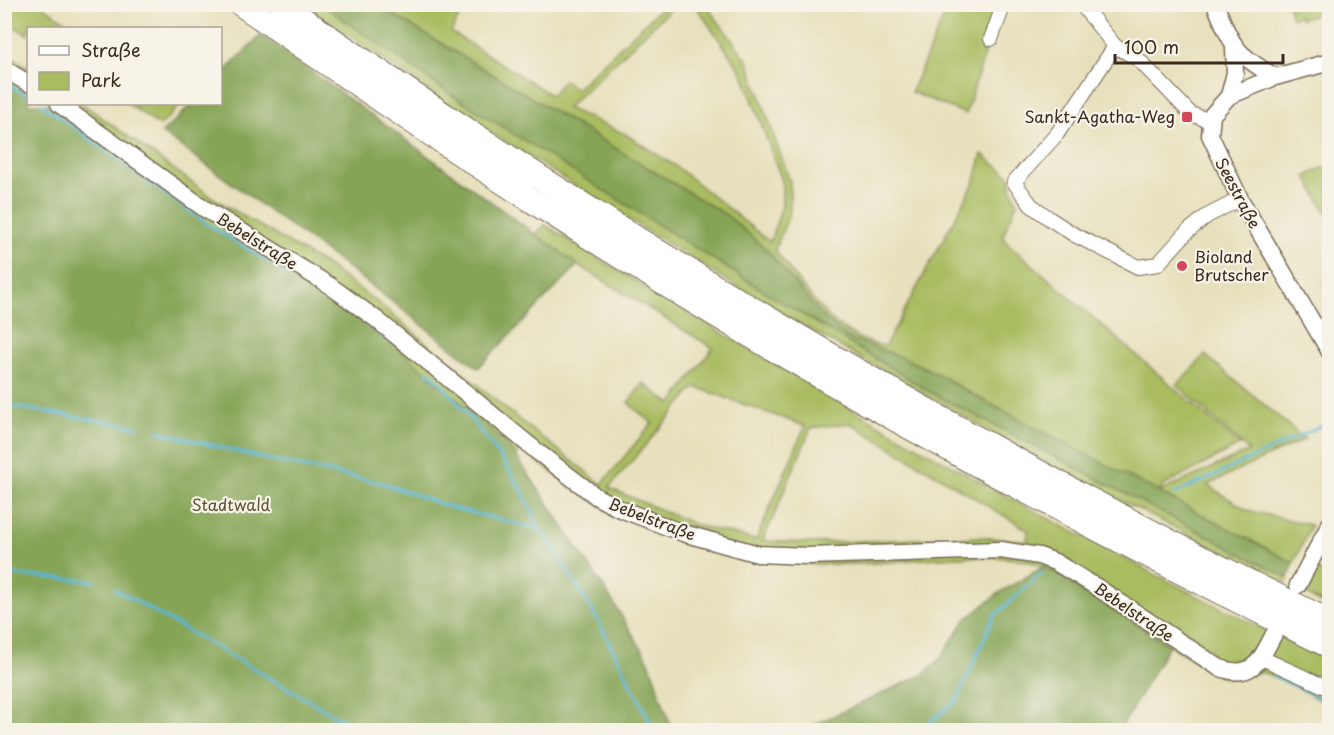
<svg xmlns="http://www.w3.org/2000/svg" width="1334" height="735" font-family="'Playpen Sans',sans-serif">
<style>
.green{fill:#a9bc60;stroke:#72733f;stroke-width:1.5;fill-rule:evenodd}
.forest{fill:#86a456;stroke:#60673a;stroke-width:1.5}
.lines{fill:none;stroke-linecap:round;stroke-linejoin:round}
.stream{stroke:#55b6d3;stroke-width:3}
.minor-casing{stroke:#776a55;stroke-width:16}
.tertiary-casing{stroke:#776a55;stroke-width:19}
.motorway-casing{stroke:#776a55;stroke-width:26}
.minor{stroke:#fff;stroke-width:14}
.tertiary{stroke:#fff;stroke-width:16}
.motorway{stroke:#fff;stroke-width:24}
.poi-dot{fill:#d1495b;stroke:#f7f3e8;stroke-width:2}
.labels{text-anchor:middle;stroke-width:4.5;stroke-linejoin:round;paint-order:stroke}
.poi-label{font-size:16px;fill:#3b2a1e;stroke:#f7f3e8;text-anchor:end}
.street-label{font-size:16px;fill:#3b2a1e;stroke:#f7f3e8}
.park-label{font-size:16px;fill:#5c5632;stroke:#f7f3e8}
</style>
<rect width="100%" height="100%" fill="#f7f3e8"/>
<filter id="ink" filterUnits="userSpaceOnUse"><feTurbulence type="fractalNoise" baseFrequency=".0167" numOctaves="2"/><feDisplacementMap in="SourceGraphic" scale="12" xChannelSelector="R" yChannelSelector="G"/><feConvolveMatrix kernelMatrix="1 2 1 2 8 2 1 2 1" color-interpolation-filters="sRGB"/></filter>
<filter id="wash" filterUnits="userSpaceOnUse"><feTurbulence type="fractalNoise" baseFrequency=".008" numOctaves="4" result="noise"/><feDisplacementMap in="SourceGraphic" scale="24" xChannelSelector="R" yChannelSelector="G"/><feGaussianBlur stdDeviation="1.35" result="paint"/><feColorMatrix in="noise" values="0 0 0 0 0 0 0 0 0 0 0 0 0 0 0 0 0 1.4 0 .05"/><feComposite in="paint" operator="in"/></filter>
<g filter="url(#wash)">
<rect width="100%" height="100%" fill="#e7e0bc"/>
<!-- green -->
<path class="green" d="M4,5H41L75,28H28V35L5,21Z
M305,5H323L452,95L932,393L1288,578L1286,584L1041,460L761,302L461,114Z
M377,5H460L464,7L451,32L551,95L564,80L576,89L664,5H675L567,108L625,134L677,167L770,242L782,206V181L743,74L695,5H706L748,61L790,182V212L775,250C804,288 833,338 885,346L974,183L982,154L1011,177V187L1017,203L1003,235L1005,241L1240,445L1163,486L1159,492L1249,451L1177,385L1205,355L1305,439L1207,485L1247,510L1311,525L1294,563L977,397L938,374L906,359L847,337L820,314L768,251L728,216Z
M949,5H999L966,114L911,92Z
M1288,5H1301L1302,7L1329,5V10L1301,19L1299,15L1292,18Z
M4,54L28,67V95L5,82Z
M42,104H83L215,199L324,264L376,301L521,421L602,484L652,423L628,403L643,383L671,404L713,348L578,265L536,234L545,225C799,383 1059,533 1329,660V705C1310,696 1284,678 1264,673C1252,670 1236,680 1224,677C1214,674 1202,664 1192,659C1143,631 1075,569 1021,560C965,551 905,563 849,564C722,568 616,530 521,448L516,456L487,425L371,325L207,224ZM695,387L805,426L756,540L696,525L609,488ZM850,423L1028,530L1027,541L981,537L810,543L763,541L811,428Z
M128,104H181L160,126Z
M1329,165V218L1306,176Z
M1317,570L1329,575V607L1306,595Z"/>
<!-- forest -->
<path class="forest" d="M323,5H377L728,216L768,251L820,314L847,337L906,359L938,374L977,397L1294,563L1288,578L932,393L767,293L452,95Z
M261,35L578,265L478,368L347,267L162,133L192,104H220L221,75Z
M4,82L28,95V104H42L207,224L371,325L487,425L516,456L603,586L649,661L672,730H5Z
M1045,566L1169,645L1120,730H803L922,675L939,660L965,620L1000,592Z"/>
<g class="lines">
<!-- stream -->
<path class="stream" d="M4,82L28,95
M42,104L207,224L362,319L389,341
M427,371L440,382C479,428 518,472 539,529
M4,405L138,427
M157,431L266,459L382,483L453,508L539,529L548,539L595,615L650,721L649,730
M1174,494L1330,422
M4,574L95,581
M115,589L360,730
M1274,676L1330,703
M920,730L957,700L994,616L1042,573"/>
</g>
</g>
<g filter="url(#ink)">
<g class="lines">
<!-- minor casing -->
<g class="minor-casing">
<path id="minor" d="M1081,4L1115,46L1138,59L1191,114L1210,121
M991,39L1004,4
M1115,46L1057,134L1014,182L1031,205L1050,219L1073,234L1138,267L1158,264L1187,232L1207,216L1240,199
M1262,658L1330,689"/>
</g>
<!-- tertiary casing -->
<g class="tertiary-casing">
<path id="tertiary" d="M1215,4C1233,47 1234,53 1275,77
M1330,62L1275,77L1229,96L1212,115L1210,135L1240,199L1330,352
M4,69L28,83
M1229,96L1235,73L1234,48
M59,104L205,209L329,285L376,319L539,453L597,497L618,508L683,533L758,554L807,556L1001,550L1039,556L1055,562L1095,586L1218,667C1252,681 1260,661 1274,634
M1298,585L1330,524"/>
</g>
<!-- motorway casing -->
<g class="motorway-casing">
<path id="motorway" d="M241,4C337,70 433,137 531,200C788,365 1055,513 1330,646
M281,4C615,237 964,444 1330,622"/>
</g>
<!-- minor -->
<use href="#minor" class="minor"/>
<!-- tertiary -->
<use href="#tertiary" class="tertiary"/>
<!-- motorway -->
<use href="#motorway" class="motorway"/>
</g>
</g>
<!-- markers -->
<g class="poi-dot">
<rect x="1181" y="111" width="12" height="12" rx="3"/>
<circle cx="1182" cy="266" r="6"/>
</g>
<g class="labels">
<!-- poi labels -->
<g class="poi-label">
<text x="1175" y="123">Sankt-Agatha-Weg</text>
<text x="1194" y="263" text-anchor="start">Bioland<tspan x="1194" dy="18">Brutscher</tspan></text>
</g>
<!-- street labels -->
<g class="street-label">
<text transform="translate(1238 193) rotate(62)" y="6">Seestraße</text>
<text transform="translate(257 241) rotate(32)" y="6">Bebelstraße</text>
<text transform="translate(652 519) rotate(21)" y="6">Bebelstraße</text>
<text transform="translate(1134 612) rotate(34)" y="6">Bebelstraße</text>
</g>
<!-- park labels -->
<g class="park-label">
<text x="231" y="511">Stadtwald</text>
</g>
</g>
<!-- margin -->
<rect width="1334" height="735" fill="none" stroke="#f7f3e8" stroke-width="24"/>
<!-- legend -->
<rect x="27" y="27" width="195" height="78" fill="#f7f3e8" stroke="#aca397" stroke-width="1.5"/>
<rect x="39" y="46" width="30" height="9" fill="#ffffff" stroke="#aca397" stroke-width="1.5"/>
<text x="81" y="57" font-size="18" fill="#3b2a1e">Straße</text>
<rect x="39" y="72" width="30" height="18" fill="#a9bc60" stroke="#aca397" stroke-width="1.5"/>
<text x="81" y="87" font-size="18" fill="#3b2a1e">Park</text>
<!-- scale -->
<path d="M1115 54v9h168v-9" fill="none" stroke="#3b2a1e" stroke-width="3"/>
<text x="1124" y="54" font-size="18" fill="#3b2a1e" stroke="#f7f3e8" stroke-width="4.5" paint-order="stroke">100 m</text>
</svg>
